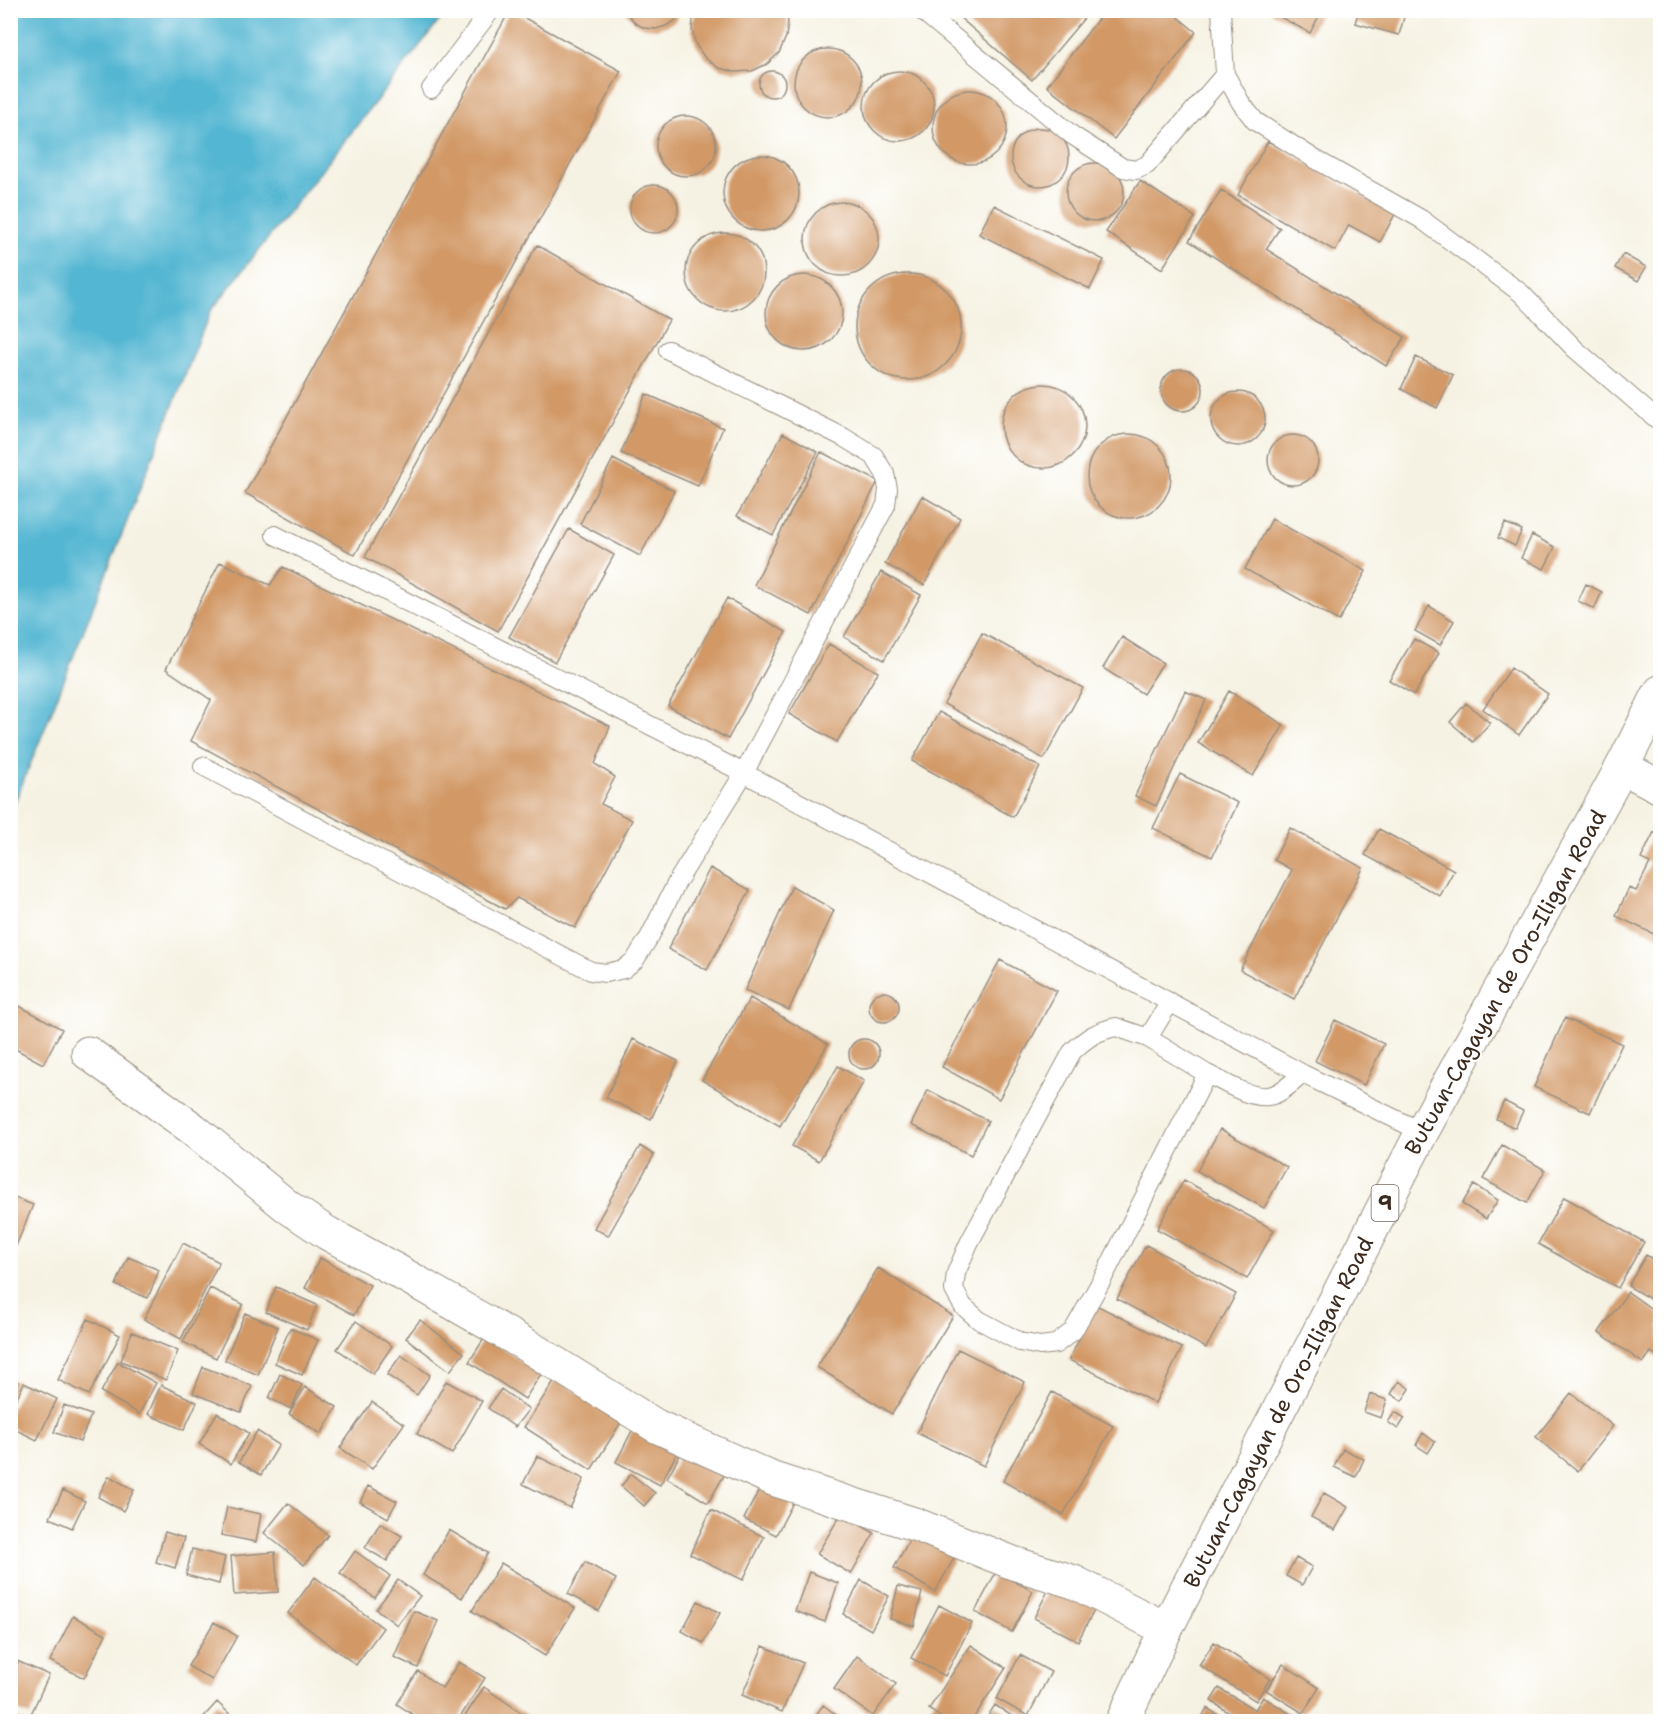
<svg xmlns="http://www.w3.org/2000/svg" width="1671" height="1732" font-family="'Shantell Sans',sans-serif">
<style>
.water{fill:#53b6d2;stroke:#477078;stroke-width:1.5}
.building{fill:#d29966}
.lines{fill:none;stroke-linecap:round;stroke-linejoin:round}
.service-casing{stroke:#988e80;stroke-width:20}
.minor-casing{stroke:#988e80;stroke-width:35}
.trunk-casing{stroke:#988e80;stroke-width:35}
.service{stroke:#fff;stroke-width:18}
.minor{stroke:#fff;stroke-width:33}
.trunk{stroke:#fff;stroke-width:33}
.labels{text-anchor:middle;stroke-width:4.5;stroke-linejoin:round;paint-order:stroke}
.shield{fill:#fff;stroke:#766a62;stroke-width:1.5}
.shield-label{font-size:21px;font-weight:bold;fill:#3b2a1e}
.street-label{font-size:22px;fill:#3b2a1e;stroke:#fff}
</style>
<rect width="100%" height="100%" fill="#fff"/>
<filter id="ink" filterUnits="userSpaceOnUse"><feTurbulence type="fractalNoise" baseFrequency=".0167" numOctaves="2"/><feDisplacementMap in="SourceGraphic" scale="12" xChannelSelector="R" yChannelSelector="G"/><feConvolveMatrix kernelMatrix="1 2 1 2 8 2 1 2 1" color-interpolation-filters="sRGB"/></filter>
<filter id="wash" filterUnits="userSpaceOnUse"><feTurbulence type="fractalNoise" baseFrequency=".008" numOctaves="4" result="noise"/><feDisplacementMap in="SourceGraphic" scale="24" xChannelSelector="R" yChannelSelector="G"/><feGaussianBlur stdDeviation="1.35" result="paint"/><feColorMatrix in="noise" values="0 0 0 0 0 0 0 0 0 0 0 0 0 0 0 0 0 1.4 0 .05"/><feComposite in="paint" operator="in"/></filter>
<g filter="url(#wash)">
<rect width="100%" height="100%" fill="#f6f2e3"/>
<!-- water -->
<path class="water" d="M11,10L447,11L210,312L45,728L11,811Z"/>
<g id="blocks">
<!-- building -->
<path class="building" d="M510,10L621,71L355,555L245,493Z
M624,10H683L675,21L666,26L656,29L645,28L636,24Z
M694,10H785L788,22L786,37L779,53L767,64L752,71L735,72L719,68L705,58L696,45L692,30Z
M951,10H1091L1032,80Z
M1105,10H1169L1196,32L1114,139L1047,86Z
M1267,10H1322L1310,33Z
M1359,10H1406L1399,35L1355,23Z
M794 83a34 34 0 1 1 68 0a34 34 0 1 1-68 0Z
M759 84a13 13 0 1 1 26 0a13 13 0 1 1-26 0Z
M864 106a35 35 0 1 1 70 0a35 35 0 1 1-70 0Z
M933 127a37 37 0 1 1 74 0a37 37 0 1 1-74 0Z
M656 146a30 30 0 1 1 60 0a30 30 0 1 1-60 0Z
M1011 157a29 29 0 1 1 58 0a29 29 0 1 1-58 0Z
M1268,141L1395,214L1380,242L1349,225L1335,251L1238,195Z
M723 193a38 38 0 1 1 76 0a38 38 0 1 1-76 0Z
M1066 192a29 29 0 1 1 58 0a29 29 0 1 1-58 0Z
M1140,181L1195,217L1162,269L1106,232Z
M630 209a24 24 0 1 1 48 0a24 24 0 1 1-48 0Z
M1221,190L1280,228L1266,249L1405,337L1386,366L1189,241Z
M805 239a37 37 0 1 1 74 0a37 37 0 1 1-74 0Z
M994,205L1104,260L1090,289L979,234Z
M686 272a39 39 0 1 1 78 0a39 39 0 1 1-78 0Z
M537,245L669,320L498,631L365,557Z
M1623,254L1646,267L1638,281L1615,268Z
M855 327a53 53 0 1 1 106 0a53 53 0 1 1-106 0Z
M766 313a38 38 0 1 1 76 0a38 38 0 1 1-76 0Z
M1416,357L1453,375L1437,408L1401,389Z
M1161 390a21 21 0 1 1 42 0a21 21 0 1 1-42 0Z
M1001 426a42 42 0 1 1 84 0a42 42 0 1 1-84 0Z
M1211 419a27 27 0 1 1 54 0a27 27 0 1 1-54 0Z
M646,394L723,428L698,486L621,453Z
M783,433L818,452L773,535L737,516Z
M1087 476a42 42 0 1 1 84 0a42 42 0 1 1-84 0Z
M1268 460a25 25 0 1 1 50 0a25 25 0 1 1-50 0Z
M821,452L878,481L811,615L754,585Z
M613,459L674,491L640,556L580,524Z
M922,496L960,518L924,585L885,564Z
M1272,519L1366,571L1339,621L1245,569Z
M1505,523L1522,530L1515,546L1498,538Z
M569,529L614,555L555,662L509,637Z
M1532,535L1555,547L1544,569L1521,558Z
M220,562L270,585L283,567L610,726L595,764L615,777L601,804L632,820L575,928L517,898L505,909L191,741L211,700L166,669Z
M881,572L921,595L884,660L844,637Z
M1586,584L1602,592L1594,609L1578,601Z
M727,598L786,632L728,739L668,706Z
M1429,606L1454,621L1440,645L1415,631Z
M982,633L1083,688L1044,759L944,704Z
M1122,637L1163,663L1143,694L1103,668Z
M1414,639L1439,653L1414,695L1389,680Z
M829,644L878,672L837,742L789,714Z
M1511,668L1548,694L1519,735L1483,709Z
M1185,691L1206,700L1156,806L1135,796Z
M1229,691L1284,725L1253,776L1198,743Z
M1466,703L1490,723L1473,742L1450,722Z
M939,712L1040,767L1013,817L912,761Z
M1180,774L1238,803L1212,857L1153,828Z
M1290,828L1363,868L1294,999L1240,970L1292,870L1274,860Z
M1379,829L1454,870L1440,896L1365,855Z
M1654,832L1660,835V937L1616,916L1629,888L1636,891L1650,863L1641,859Z
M710,868L750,890L707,970L668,949Z
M792,886L834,910L789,1010L745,990Z
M1000,960L1057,991L999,1099L942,1067Z
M869 1007a15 15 0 1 1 30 0a15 15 0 1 1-30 0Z
M750,998L828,1044L780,1126L702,1080Z
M12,1002L62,1029L43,1064L10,1046V1006Z
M1565,1018L1622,1044L1590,1113L1534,1087Z
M1335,1020L1384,1044L1364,1085L1315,1061Z
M849 1054a15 15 0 1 1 30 0a15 15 0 1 1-30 0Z
M633,1039L678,1061L651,1119L606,1098Z
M838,1066L864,1081L819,1161L792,1146Z
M928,1090L988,1121L971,1155L911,1125Z
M1504,1101L1523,1111L1515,1128L1496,1119Z
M1220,1129L1287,1167L1264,1208L1197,1171Z
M1502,1145L1545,1170L1527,1203L1483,1179Z
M640,1146L654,1155L608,1236L594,1228Z
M1184,1180L1274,1230L1247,1279L1157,1229Z
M1474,1185L1498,1200L1486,1219L1462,1204Z
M10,1196L33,1205L16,1246L10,1244Z
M1564,1197L1644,1242L1618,1288L1538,1244Z
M183,1243L219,1262L181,1339L144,1319Z
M1146,1245L1236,1294L1206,1348L1117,1299Z
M1646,1255L1660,1264V1305L1628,1286Z
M128,1257L159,1270L148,1298L116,1285Z
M320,1258L370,1285L354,1315L305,1288Z
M878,1268L953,1316L892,1414L817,1367Z
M276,1287L317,1305L307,1330L266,1312Z
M210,1288L243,1304L216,1358L183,1342Z
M1628,1292L1660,1315V1358L1651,1352L1643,1363L1599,1332Z
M1096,1305L1182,1348L1155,1403L1069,1360Z
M245,1313L278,1327L258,1375L225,1360Z
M88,1319L120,1335L89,1395L58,1380Z
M420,1320L464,1353L450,1371L406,1338Z
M356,1321L392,1346L373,1374L337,1349Z
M290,1328L318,1340L302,1375L275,1363Z
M132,1332L178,1351L166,1380L121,1361Z
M485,1337L541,1374L525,1399L469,1362Z
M958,1349L1025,1382L984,1466L917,1433Z
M401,1355L430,1375L417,1395L387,1375Z
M118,1362L156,1383L139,1414L101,1392Z
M203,1367L252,1386L241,1412L193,1393Z
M280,1374L302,1385L291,1409L269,1398Z
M556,1378L622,1421L591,1470L524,1427Z
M10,1379L18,1382L10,1398Z
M446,1381L482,1401L452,1454L417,1434Z
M1399,1381L1410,1389L1402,1401L1391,1394Z
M24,1383L57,1399L37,1440L10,1427V1412Z
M161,1385L197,1402L184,1430L148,1414Z
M305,1387L337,1407L321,1434L289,1414Z
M501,1389L529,1409L515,1427L488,1408Z
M1052,1392L1113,1426L1063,1515L1003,1481Z
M1571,1393L1613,1426L1578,1471L1536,1437Z
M1370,1394L1387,1400L1381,1418L1364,1412Z
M372,1402L404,1424L372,1469L340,1448Z
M64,1405L91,1415L80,1442L54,1432Z
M1395,1412L1405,1418L1398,1429L1388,1422Z
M217,1413L249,1433L231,1464L199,1444Z
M636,1423L680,1447L660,1485L616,1462Z
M257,1431L279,1445L261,1475L239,1462Z
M1423,1433L1435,1442L1428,1453L1416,1445Z
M687,1442L729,1467L708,1503L667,1478Z
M1343,1449L1364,1459L1356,1477L1334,1467Z
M537,1456L584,1479L570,1508L523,1484Z
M631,1474L655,1493L644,1506L621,1486Z
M109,1476L134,1490L123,1511L98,1497Z
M765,1478L797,1495L776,1535L744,1519Z
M368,1486L397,1501L388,1518L360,1502Z
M63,1490L85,1501L72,1528L50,1518Z
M1324,1493L1348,1507L1335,1530L1311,1517Z
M288,1503L328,1535L304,1565L264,1533Z
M227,1507L261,1514L256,1542L221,1535Z
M711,1510L764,1537L743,1580L690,1554Z
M841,1514L874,1533L851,1574L817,1554Z
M380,1523L402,1536L387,1561L365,1548Z
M917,1526L959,1549L935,1592L894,1568Z
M449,1530L488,1553L462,1598L423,1575Z
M165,1532L184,1538L175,1568L156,1562Z
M192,1549L225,1557L219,1584L186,1575Z
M355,1551L390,1576L375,1598L340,1573Z
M275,1552L278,1592L234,1595L231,1556Z
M1296,1558L1312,1567L1302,1585L1286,1576Z
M585,1562L616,1579L599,1611L568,1594Z
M501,1563L575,1608L545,1656L472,1611Z
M809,1572L838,1583L825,1622L795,1611Z
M996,1572L1033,1591L1012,1632L975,1612Z
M315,1577L383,1628L356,1665L288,1613Z
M1055,1577L1099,1601L1078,1641L1034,1618Z
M398,1580L420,1596L397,1625L376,1609Z
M861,1580L889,1596L871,1630L843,1614Z
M898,1586L922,1592L914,1626L890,1619Z
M698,1601L720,1613L703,1643L682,1631Z
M939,1605L972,1623L945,1676L911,1658Z
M414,1611L438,1621L418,1668L394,1657Z
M73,1616L106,1634L84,1678L50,1661Z
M214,1622L237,1636L212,1680L188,1666Z
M1214,1642L1270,1679L1256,1701L1199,1665Z
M971,1645L1006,1668L971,1722H947L929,1709Z
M763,1646L803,1663L782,1712L742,1695Z
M1020,1655L1051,1672L1028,1716L997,1699Z
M857,1656L896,1684L873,1716L834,1689Z
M10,1658L49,1675L30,1716L10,1708Z
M459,1662L485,1678L457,1722H424L397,1704L418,1671L442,1688Z
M1283,1664L1319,1688L1303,1713L1266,1690Z
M484,1687L532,1720L530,1722H461Z
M1219,1688L1255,1710L1263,1697L1304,1722H1243L1211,1701Z
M217,1702L236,1720L235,1722H199Z
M823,1705L846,1722H811Z
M995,1705L1021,1722H984Z
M1207,1708L1229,1722H1199Z"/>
</g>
</g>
<g filter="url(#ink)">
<use href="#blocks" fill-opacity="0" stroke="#988e80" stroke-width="1.5"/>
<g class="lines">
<!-- service casing -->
<g class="service-casing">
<path id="service" d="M921,10L1072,135L1123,168L1136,170L1147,165L1225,74
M1221,10L1225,74L1241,103L1255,121L1313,158L1421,219L1521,293L1575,349L1660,422
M431,89L491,10
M275,535L744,773L1303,1074L1422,1132
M203,766L449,897L591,971L606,973L624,969L635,960L650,936L677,882L744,773L886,505L888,489L885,474L874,456L843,437L668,350
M1116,1027L1148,1038L1207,1074L1103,1278L1073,1331L1056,1344L1040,1346L1020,1342L979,1320L963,1306L954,1290L956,1273L969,1243L1072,1052C1086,1038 1097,1031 1116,1027Z
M1148,1038L1170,1002
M1207,1074C1225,1082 1247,1098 1268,1096C1281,1095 1293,1081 1303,1074"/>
</g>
<!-- minor casing -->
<g class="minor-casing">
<path id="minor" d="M1622,767L1660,787
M88,1053L193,1129L288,1207L327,1233L399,1272L526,1345L656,1426L773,1479L917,1525L1013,1563L1074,1582L1166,1629"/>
</g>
<!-- trunk casing -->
<g class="trunk-casing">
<path id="trunk" d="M1122,1722L1166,1629L1422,1132L1622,767L1660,692"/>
</g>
<!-- service -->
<use href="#service" class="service"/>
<!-- minor -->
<use href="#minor" class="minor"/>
<!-- trunk -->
<use href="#trunk" class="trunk"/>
</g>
</g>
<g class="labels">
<!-- shield labels -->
<rect class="shield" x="1371.5" y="1185" width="27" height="36" rx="4.5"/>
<g class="shield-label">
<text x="1385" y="1210">9</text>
</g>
<!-- street labels -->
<g class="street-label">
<text transform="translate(1505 982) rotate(-61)" y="8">Butuan-Cagayan de Oro-Iligan Road</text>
<text transform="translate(1278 1412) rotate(-63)" y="8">Butuan-Cagayan de Oro-Iligan Road</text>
</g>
</g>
<!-- margin -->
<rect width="1671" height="1732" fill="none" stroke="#fff" stroke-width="36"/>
</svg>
